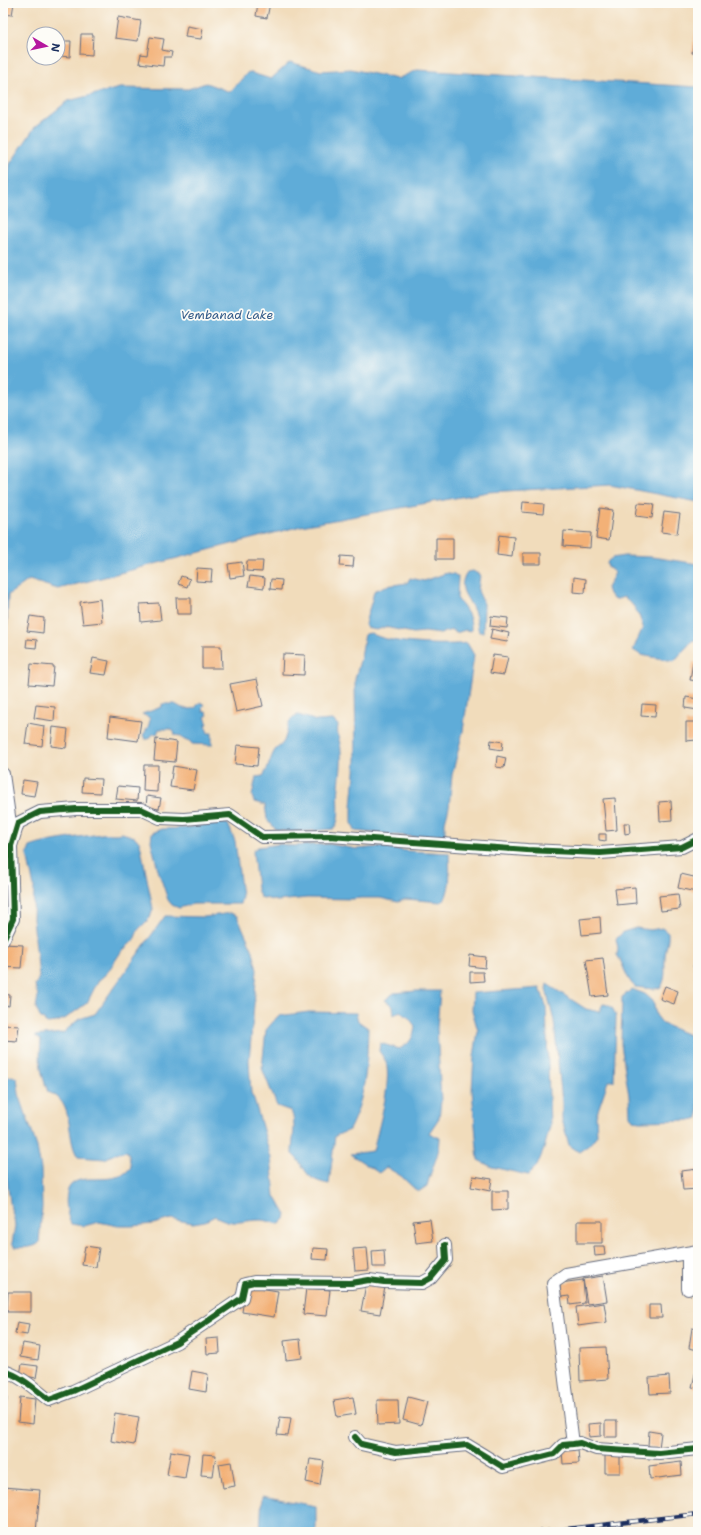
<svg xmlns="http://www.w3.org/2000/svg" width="701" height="1535" font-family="'Shantell Sans',sans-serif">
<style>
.water{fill:#5facd8;stroke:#3d6e9b}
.building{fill:#f3b177}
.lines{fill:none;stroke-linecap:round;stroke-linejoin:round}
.minor-casing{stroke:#666c7f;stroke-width:14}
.minor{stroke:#fff;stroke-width:12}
.rail-casing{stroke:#1b2f5e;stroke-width:4.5}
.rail{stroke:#fdfcf7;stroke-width:3;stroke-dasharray:9;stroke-linecap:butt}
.cycleway-casing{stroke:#fdfcf7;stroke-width:8}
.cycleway{stroke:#1b5e20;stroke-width:6}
.labels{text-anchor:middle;stroke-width:3.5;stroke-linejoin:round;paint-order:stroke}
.water-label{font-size:12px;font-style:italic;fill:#335b89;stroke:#fdfcf7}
</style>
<rect width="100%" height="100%" fill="#fdfcf7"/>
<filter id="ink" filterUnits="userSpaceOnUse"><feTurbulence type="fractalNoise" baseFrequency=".025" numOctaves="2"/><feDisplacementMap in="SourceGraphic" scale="8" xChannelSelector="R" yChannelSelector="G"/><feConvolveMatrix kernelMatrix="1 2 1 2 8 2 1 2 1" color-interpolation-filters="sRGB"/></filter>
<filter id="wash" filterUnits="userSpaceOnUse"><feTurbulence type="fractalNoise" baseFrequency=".012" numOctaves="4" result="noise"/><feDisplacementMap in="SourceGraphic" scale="16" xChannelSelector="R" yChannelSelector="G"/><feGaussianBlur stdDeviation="0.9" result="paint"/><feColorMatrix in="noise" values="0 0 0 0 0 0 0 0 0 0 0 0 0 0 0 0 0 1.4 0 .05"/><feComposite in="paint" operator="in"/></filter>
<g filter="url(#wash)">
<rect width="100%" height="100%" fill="#f1dcbb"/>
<!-- water -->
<path class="water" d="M290,62L321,71L351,69L397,79L417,70L698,87V502L610,485L488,492L301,526L58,589L29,580L8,595L7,625L3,626V197L6,196L10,164L35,127L68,101L120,88L188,89L206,83L230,92L248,72L271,79Z
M624,556L652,557L698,564V640H693L674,661L641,655L633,650L643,627C639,614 635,605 624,597L614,600L609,594L607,588L615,573L608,567L607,562L612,558Z
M473,571L480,575L478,591L484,604L483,632H479C477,625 477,618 474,611C468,596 456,589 467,572Z
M447,573L454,574L458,577L457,598C465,610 472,615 471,631L465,630L456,633L452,630L444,632L441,634L425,632L413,633L385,627L377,630L370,629L365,625C367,613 372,603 374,591L386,586L407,583L410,578L424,581Z
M371,633C386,644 447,646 467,643L474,655L463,731L452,775L449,807L445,822V834L438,839L355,831L352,823V807L356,760L355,679L361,657L365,634Z
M200,702L205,705L202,708L203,712H206L208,715L205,717L208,724L205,725L208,733H212V745L192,744L189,740H184L181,736L175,735L174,732L171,729H159L157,734H153L149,739H145L143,735C147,730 150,724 150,718L142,714L162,707V704H175L182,708L191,709L195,708Z
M298,715L317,721L333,720L338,725C336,738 341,741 341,752C342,764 340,775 339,786C337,799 342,818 334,829L292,832L276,830L267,819L265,805L254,802L252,796L256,777L263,776C269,768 270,758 275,750C278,747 282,745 284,741C288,732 286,718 298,715Z
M220,822L228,824L235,841L242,896L240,904H193L179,908L172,905L168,900L158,870L151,841L152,833L162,829L185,828Z
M122,833L135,837L140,843L153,909L150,918L138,930L134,940L121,952L107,973L98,981L87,1003L66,1018L57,1022L47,1023L40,1017L36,1008L38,996L35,986L39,977L33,919L34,887L27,855L30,847C48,840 80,837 101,834C108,833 114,835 122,833Z
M281,844L292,846L329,844L357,849L380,847L408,851L449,853C449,871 452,882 445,899L441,902L406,899L398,902L380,898H361L352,899L307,898L277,901L260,897L257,889L253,851L258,847Z
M230,913L237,916L253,951L257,970L249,1061L251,1093L254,1099L271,1158L275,1196L286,1215L285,1219L280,1224C274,1224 268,1220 261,1220C240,1220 236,1227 215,1216L205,1221L193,1223L171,1219L153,1224L132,1226H118L99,1222L84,1226L71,1224C67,1215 65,1203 67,1193C73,1166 114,1191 131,1167L129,1156L127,1151L116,1153L105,1159L78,1157C65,1138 76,1101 48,1092C40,1070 39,1063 41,1040L35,1036L63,1033L79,1019L95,1014L165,916L205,917Z
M636,928L650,930L662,928L668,933C669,942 665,949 665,959C664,971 667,975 661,988L653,989L635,987C624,976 625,966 617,955L618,948L616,939L623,932Z
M547,984L586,1009L599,1012L603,1004C612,1005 614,1009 616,1018L614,1081H608L596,1116L597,1135L589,1145L579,1152L569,1145L562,1119V1102L554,1021L546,989Z
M540,988L546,1005L550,1126L544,1149L537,1166L528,1175L492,1167L478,1160L472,1090L474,1056L478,1031L472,1010L473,993Z
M632,989L645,994L653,1001L656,1015L663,1024L698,1039V1118L691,1120L640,1121L633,1120L630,1115L629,1096L621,1044L622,997Z
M416,991H440L437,1028L441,1101L439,1118L429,1133L440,1138C440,1154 431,1169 427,1186L418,1192L401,1176L386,1167L379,1173L350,1154L373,1151C378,1129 392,1083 386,1062C384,1058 381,1054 379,1051L380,1043L399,1049C410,1044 414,1037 415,1026L409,1018L400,1011L394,1015L393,1006L385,1000L394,993Z
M309,1012L356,1013L358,1021L368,1028C367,1065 366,1097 349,1130L335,1136L329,1184C302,1179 309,1169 292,1154C292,1140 297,1123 291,1111L277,1106L262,1068L266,1030L278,1016Z
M12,1076L17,1078L19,1094L37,1147L41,1169L42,1207L39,1243C34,1248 21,1248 15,1247L12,1243L15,1226L14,1218L11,1209L3,1151V1078Z
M262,1496L316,1506V1532H260Z"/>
<g id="blocks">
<!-- building -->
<path class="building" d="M3,3H14L12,15L3,14Z
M258,3H270L267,18L256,16Z
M118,17L141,21L138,41L115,38Z
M187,26L203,29L201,39L185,37Z
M696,28L698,29V54L692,53Z
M81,34H93L92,55L80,54Z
M150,37L164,39L162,50L172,52L171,57H164L163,66L139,63L141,54L147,55Z
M61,41H71L70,57L60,56Z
M523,502L544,504L543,514L522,512Z
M638,503L654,504L652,518L636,516Z
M600,508L613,510L609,540L596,538Z
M664,512L680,514L677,534L661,532Z
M564,531L591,533L590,548L563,546Z
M499,535L514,537L512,557L497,555Z
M436,538H453V559H436Z
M523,553H541V564H523Z
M341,556L354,557L353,567L340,566Z
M247,561H263L262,572L246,571Z
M242,562L244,576L230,578L228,564Z
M197,568L212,569L211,582L196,581Z
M181,576L190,579L187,587L178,584Z
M250,576L265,578L264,588L248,586Z
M574,577L586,579L585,593L573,592Z
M271,579L282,580L281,590L270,589Z
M176,598H191V614H177Z
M100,599L102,622L83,624L80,602Z
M159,603L161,620L141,622L140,604Z
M30,616L44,618L43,633L27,631Z
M491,616L508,618L507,628L490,626Z
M492,629L509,633L507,642L490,639Z
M27,639L37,640L36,648L26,647Z
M202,646H221L222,668H202Z
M283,654L305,655L304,675L282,674Z
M493,655L508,657L504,675L490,673Z
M93,658L109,661L106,675L90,673Z
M693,662L698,663V681L690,680Z
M31,664L54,666L52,686L29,684Z
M257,679L263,706L236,712L230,684Z
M686,697L698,699V710L685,708Z
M642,704L656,705L655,717L641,716Z
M36,705L55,707L54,721L34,718Z
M110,717L141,721L138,741L108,737Z
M686,722H697V740L686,741Z
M28,723L44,726L42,746L25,744Z
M53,727L68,729L66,748L51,746Z
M156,739L177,742L175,762L154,760Z
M491,740L503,742L502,750L490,748Z
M237,745L259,747L257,766L235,764Z
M497,756L506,758L504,768L496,767Z
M144,765H158L157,792L143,791Z
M173,766L197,770L193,790L170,787Z
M83,778L101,779L100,793L82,792Z
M23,780L37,782L34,796L21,794Z
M118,786L138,788L137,801L116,799Z
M147,796L161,798L159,809L146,807Z
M615,798L617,830L606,831L603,799Z
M671,801L672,820L660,821L659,802Z
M624,823H629L630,833L625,834Z
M599,834H606V841L599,840Z
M681,874L698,878L696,892L678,888Z
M635,887L636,903L617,905L615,889Z
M678,894L680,909L661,911L659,896Z
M600,917L601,933L582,935L580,919Z
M3,944L23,945L21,968L3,967Z
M697,944H698V968L693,967Z
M470,955L486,957L485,968L469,966Z
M603,958L608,995L592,997L586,960Z
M470,972H483L484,981L470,982Z
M665,986L678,991L674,1004L660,999Z
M3,994L10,995L9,1006L3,1005Z
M3,1025L19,1026L17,1041L3,1040Z
M698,1169V1189L683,1190L681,1171Z
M473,1176L492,1179L490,1191L471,1187Z
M492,1191H508V1209L492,1210Z
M430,1219L433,1241L416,1243L413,1221Z
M577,1221H602V1243H577Z
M85,1246L99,1248L96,1267L82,1265Z
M594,1246H604L605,1255L595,1256Z
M313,1248L328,1249L327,1260L312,1259Z
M367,1248L369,1270L355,1271L353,1249Z
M384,1250L385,1267H373L372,1251Z
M603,1276L607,1301L587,1304L583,1279Z
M583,1280L585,1303L570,1305L569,1296L561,1297L560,1283Z
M366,1284L385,1287L380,1314L361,1311Z
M246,1286L278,1291L274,1317L242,1312Z
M306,1288L330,1290L327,1316L303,1314Z
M8,1292H31V1312H7Z
M604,1303L607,1322L578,1326L576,1307Z
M649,1305H661L662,1318H649Z
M17,1322L29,1324L27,1335L15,1333Z
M692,1328L698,1329V1350L689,1348Z
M219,1338L220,1353L207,1354L206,1339Z
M300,1339L302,1358L286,1360L284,1341Z
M23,1343L40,1346L38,1360L20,1357Z
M606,1347L608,1379L580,1381L579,1348Z
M22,1364L38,1366L36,1378L20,1375Z
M696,1370H698V1388L692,1387Z
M192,1371L208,1374L206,1392L189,1389Z
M3,1373L7,1374L6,1385L3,1384Z
M669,1376L670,1393L650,1394L649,1378Z
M3,1397L7,1398L6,1409H3Z
M20,1397L35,1399L33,1424L18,1422Z
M353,1397L356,1414L337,1417L334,1400Z
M408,1397L427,1402L421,1425L403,1420Z
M377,1400H398L399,1424L378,1425Z
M115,1413L139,1417L134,1445L111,1441Z
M280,1417L291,1418L288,1436L277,1435Z
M605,1421H617V1437H605Z
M601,1423V1436L589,1437L588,1424Z
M649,1431L661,1433L659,1448L648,1446Z
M578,1449L579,1463L563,1464L562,1450Z
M171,1451L189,1454L185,1478L167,1475Z
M203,1454L216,1455L213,1476L201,1475Z
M605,1454H620V1473H605Z
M310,1459L324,1461L320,1485L306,1482Z
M231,1462L235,1486L223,1488L219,1464Z
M681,1462L682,1475L650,1479L649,1466Z
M3,1487L40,1490L36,1532L3,1531Z"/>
</g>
</g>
<g filter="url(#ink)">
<use href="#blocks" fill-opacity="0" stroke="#666c7f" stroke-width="1"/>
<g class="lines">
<!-- minor casing -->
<g class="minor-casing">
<path id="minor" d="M3,774L12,837
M3,940L13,919L11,846L18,823L40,812L76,809H141L160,818L184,819L230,815L262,837L330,836L527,850L600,853L682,847L698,839
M688,1253V1289
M3,1371C20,1375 35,1389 49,1400L73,1391L177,1342L242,1298L245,1284L254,1282L351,1283L369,1280L384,1282L422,1283L431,1278L446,1260L445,1245
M355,1437L361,1444L396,1452L467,1445L503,1467L554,1454L563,1445L573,1444L580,1443L596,1449L659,1453L698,1449
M573,1444L553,1283L566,1274L698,1251"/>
</g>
<!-- minor -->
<use href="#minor" class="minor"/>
<!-- rail casing -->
<g class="rail-casing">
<path id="rail" d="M540,1532L698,1514"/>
</g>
<!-- rail -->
<use href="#rail" class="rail"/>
<!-- cycleway casing -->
<g class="cycleway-casing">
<path id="cycleway" d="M3,940L13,919L11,846L18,823L40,812L76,809H141L160,818L184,819L230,815L262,837L330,836L527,850L600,853L682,847L698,839
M3,1371C20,1375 35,1389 49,1400L73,1391L177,1342L242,1298L245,1284L254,1282L351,1283L369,1280L384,1282L422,1283L431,1278L446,1260L445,1245
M355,1437L361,1444L396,1452L467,1445L503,1467L554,1454L563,1445L573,1444L580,1443L596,1449L659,1453L698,1449"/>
</g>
<!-- cycleway -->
<use href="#cycleway" class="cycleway"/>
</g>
</g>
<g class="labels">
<!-- water labels -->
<g class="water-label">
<text x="227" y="319">Vembanad Lake</text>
</g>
</g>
<!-- margin -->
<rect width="701" height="1535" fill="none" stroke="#fdfcf7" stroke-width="16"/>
<!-- north arrow -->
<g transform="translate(46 46) rotate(99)"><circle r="19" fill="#fdfcf7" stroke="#a3aaba"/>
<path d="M0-3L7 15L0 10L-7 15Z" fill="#b5179e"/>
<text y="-6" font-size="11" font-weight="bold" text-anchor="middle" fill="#1b2f5e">N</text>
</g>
</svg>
